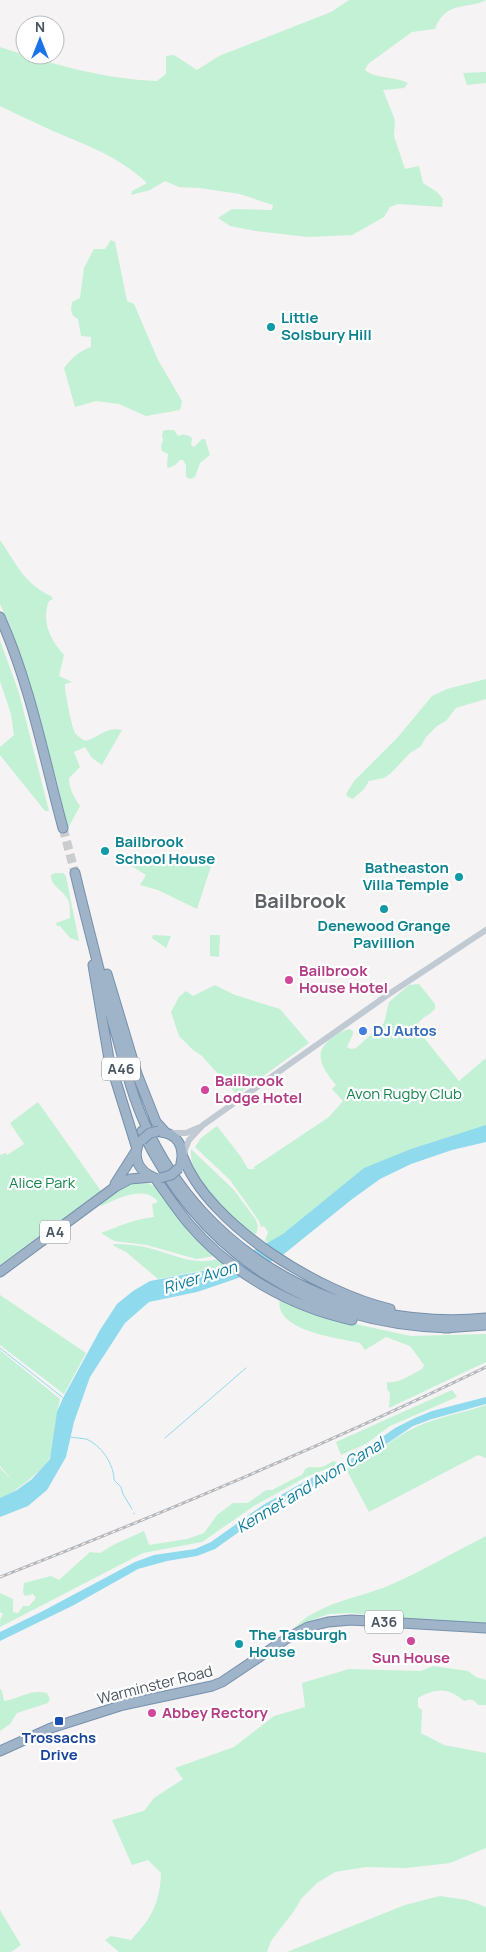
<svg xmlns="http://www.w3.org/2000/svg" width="486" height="1952" font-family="Manrope,sans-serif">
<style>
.green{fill:#c3f1d5}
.water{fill:#90daee}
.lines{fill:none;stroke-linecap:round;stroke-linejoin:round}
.stream{stroke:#90daee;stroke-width:1}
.trunk-tunnel{stroke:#caccce;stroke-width:9;stroke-dasharray:9 4.5;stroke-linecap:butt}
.trunk-casing{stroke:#7690ad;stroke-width:11}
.tertiary{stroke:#c1cad2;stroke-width:6}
.trunk{stroke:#9fb4c9;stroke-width:9}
.rail-casing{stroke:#b5b8bd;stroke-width:3}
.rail{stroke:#fff;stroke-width:1;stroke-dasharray:4;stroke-linecap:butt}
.trunk-bridge-casing{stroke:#7690ad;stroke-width:11;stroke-linecap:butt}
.trunk-bridge{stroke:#9fb4c9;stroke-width:9}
.culture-dot{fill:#0f9aa8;stroke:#fff;stroke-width:2}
.hotel-dot{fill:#d1479c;stroke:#fff;stroke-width:2}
.shop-dot{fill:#3f7fe0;stroke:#fff;stroke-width:2}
.transit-dot{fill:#1a4fb4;stroke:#fff;stroke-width:2}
.labels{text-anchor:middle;stroke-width:4.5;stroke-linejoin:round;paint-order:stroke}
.shield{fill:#fff;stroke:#808990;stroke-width:1}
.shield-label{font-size:14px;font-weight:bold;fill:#4a5661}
.culture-label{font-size:15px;font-weight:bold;fill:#0d838f;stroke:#fff;text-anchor:start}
.hotel-label{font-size:15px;font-weight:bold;fill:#b23c85;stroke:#fff;text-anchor:start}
.shop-label{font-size:15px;font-weight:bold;fill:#366cbe;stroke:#fff;text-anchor:start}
.park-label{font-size:15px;fill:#17864f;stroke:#fff}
.street-label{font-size:15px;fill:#4a5661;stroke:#fff}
.transit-label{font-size:15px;font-weight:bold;fill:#164399;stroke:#fff}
.water-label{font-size:16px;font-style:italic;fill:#0c7c9b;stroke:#fff}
.district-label{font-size:20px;font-weight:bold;fill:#5f6368;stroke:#fff}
</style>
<rect width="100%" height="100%" fill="#f5f3f3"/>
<!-- green -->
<path class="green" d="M349,0H486C466,10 446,0 435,29L412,32L368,64L365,70C375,79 394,76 408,83L404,88L383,90L395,120L394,136L405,169L419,166L423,183L437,192L443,199L442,207L398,204L390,207L384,217L352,235L307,237L256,231L230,226L218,218L232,209L272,210L273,205L240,194L200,188L179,187L165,181L150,190L131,195L132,191L147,183C120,157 86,145 53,131C35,123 17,114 0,106V47C52,64 103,79 157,81L166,74V56L174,55L197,70L219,56L331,12Z
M486,72V83L467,85L463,73Z
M111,240L115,242L127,301L134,304L158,360L182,401L180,410L146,416L119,404L96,401L75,407L64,368C72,358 79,351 91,347V337L81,336L78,319L73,316L71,310L72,302L80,298L84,268L94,249H105Z
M166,430H174L178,436C184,434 187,434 192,438L191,445L194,447L202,439H205L210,455L200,463L195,477L190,479L186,477V465L183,460H180L175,465L169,468L167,467L168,454L162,451L161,446L163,440L162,435L163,431Z
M0,540C16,563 24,584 51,596L53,599L49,601C41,621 50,640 64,655L59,676L72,682L65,684C64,689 72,728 75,733C77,736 81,738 85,741C99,738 105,726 122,730L102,765L92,758L85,747L74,752L80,767L69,778C69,789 74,797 80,806L68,828L58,785L32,692L11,628L0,604Z
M0,640L19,693L49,811H45L0,755V747L14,735L11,714L0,681Z
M486,679V699L456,708L446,721L437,726L426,737L421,746L410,753L391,773L384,778L369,781L364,789L353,799L348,797L346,794L354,781L398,737L432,696L447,689Z
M153,858C178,858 183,873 212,863L197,909L158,890L140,885L146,875L130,865L132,859Z
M55,873H63L66,876L79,941L70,938L60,926H57L56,923L70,918C70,913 70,906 69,902C65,891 50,886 51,875Z
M153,935L171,936L166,948L152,938Z
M210,935H220L219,957L210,956Z
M419,984L435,1004V1009C428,1017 420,1017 416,1028L459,1081L486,1058V1129L434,1142L275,1244L265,1241L268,1232L264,1226L261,1227L259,1221L230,1180L195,1147L201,1138L217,1126L241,1157L248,1169H255L254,1167L329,1117L343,1101L332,1089L336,1085C323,1069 311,1053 332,1038C337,1034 342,1031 349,1029L353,1031V1034L347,1047L351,1049L356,1048L384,1023L389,1002L409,985Z
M215,985L235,995L280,1009L309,1043L237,1095L202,1056L192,1049L179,1036L171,1012L179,997L186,991L193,996Z
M38,1102L101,1191L0,1265V1155L6,1153L7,1155L24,1144L10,1123Z
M191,1149L234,1190L256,1220L258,1227L256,1234L252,1236C230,1214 188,1182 191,1149Z
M133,1182H146L156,1187L215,1256L196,1259L147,1245L114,1241L101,1233C118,1227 134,1219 154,1217L152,1204L158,1202C146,1184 116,1199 101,1206L100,1204L125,1186Z
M113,1244C125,1244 137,1245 149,1248C173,1254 192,1266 218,1259L225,1266L158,1279L126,1252L114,1246Z
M0,1295L86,1353L64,1394L0,1345Z
M280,1298L332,1319L411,1336L486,1334V1362L389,1408L390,1393L387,1389V1382C399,1384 412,1374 422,1369L424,1365L410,1346L386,1337L365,1350L360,1343C338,1338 272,1331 280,1298Z
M0,1350L60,1399C55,1418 56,1438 50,1457C46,1468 12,1495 0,1498V1468L12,1480L0,1466Z
M452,1390L457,1397L390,1426L366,1444L341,1455L336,1442Z
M486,1405V1458L478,1455L369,1512L346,1469C371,1458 391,1439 416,1427C438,1417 463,1413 486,1405Z
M334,1461L339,1464L306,1477L254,1506L202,1542L143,1553L0,1627V1620L3,1614L0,1612V1593L13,1599V1612L18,1613L23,1606H29L36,1598L33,1594L25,1596L23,1592L24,1583L51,1576L59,1580L90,1552L100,1553L115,1544L144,1531L149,1545L187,1539L204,1533L217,1515L233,1503H248L266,1490H272L303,1474C306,1463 313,1469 322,1467C326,1466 330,1462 334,1461Z
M486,1536V1623L400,1619L351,1613L329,1614L312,1620L290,1633C315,1602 355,1600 390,1585C423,1571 454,1552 486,1536Z
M433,1666L468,1671L476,1677L486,1680V1705H478C474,1699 471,1699 464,1701C448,1687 436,1688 418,1698V1707L422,1710L421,1733L444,1745L486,1753V1848L450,1863L406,1868L366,1867L335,1872L317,1883L301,1899L294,1911L271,1941L267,1952H119L105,1940L111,1936L131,1940C151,1919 160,1903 161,1873L148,1860L132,1865L112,1820L144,1811L154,1798L183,1779L175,1768L234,1747L274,1716L305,1707L302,1683L349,1669L421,1671Z
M0,1689L2,1691L4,1701C21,1699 28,1689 47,1693L50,1699L48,1703L17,1713L10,1724L0,1731Z
M440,1896L467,1900L486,1907V1952H287L405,1905Z
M0,1910L21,1945L11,1952H0Z"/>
<!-- water -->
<path class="water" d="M486,1125V1142L452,1150L411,1164L380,1179L351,1200L284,1254L250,1274L197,1292L149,1302L125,1323L90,1377L74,1422L66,1457L47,1490L28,1506L0,1517V1498L17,1490L32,1479L50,1459L57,1412L63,1398L100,1330L117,1304L133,1291L150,1281L224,1267L283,1234L364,1168L411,1149Z
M486,1397V1404L432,1419L413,1426L364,1459L340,1469L329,1478L271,1509L215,1549L197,1556L167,1561L138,1569L74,1605L0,1641V1632L41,1612L135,1562L154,1555L195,1549L211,1542L263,1505L315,1476L344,1464L395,1428L415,1418L432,1411Z"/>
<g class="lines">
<!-- stream -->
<path class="stream" d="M0,1348L62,1397
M70,1437C75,1438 81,1438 86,1439C101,1445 114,1464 114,1480L121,1487L123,1494L132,1509
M165,1438L246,1368
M134,1513V1514"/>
<!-- trunk-tunnel -->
<path class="trunk-tunnel" d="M63,828L75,873"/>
<!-- trunk casing -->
<g class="trunk-casing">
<path id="trunk" d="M0,617C30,684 44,758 63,828
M75,873C87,923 100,973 113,1023C123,1057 130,1091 145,1124C204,1257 343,1332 486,1318
M93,965L109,1059L137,1149
M107,974L137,1074L156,1122L165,1132
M142,1131C202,1256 311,1324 449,1328
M160,1132C177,1133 185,1147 181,1163
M138,1145C133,1159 139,1171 153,1177
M183,1157C209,1226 321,1293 390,1309
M155,1178C166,1193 177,1210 189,1224C230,1272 290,1307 352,1320
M115,1184L136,1151
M0,1272L115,1187L130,1179L152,1177
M444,1328L486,1325
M0,1751L51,1728L123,1705L212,1686L222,1682L286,1639L308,1627L328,1622L351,1620L486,1628"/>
</g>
<!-- tertiary -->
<path class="tertiary" d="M169,1133H186L200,1127
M183,1155L189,1140L203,1125L389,994L486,930"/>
<!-- trunk -->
<use href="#trunk" class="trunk"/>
<!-- rail casing -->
<g class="rail-casing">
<path id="rail" d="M0,1577C164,1513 327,1444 486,1367"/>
</g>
<!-- rail -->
<use href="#rail" class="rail"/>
<!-- trunk-bridge casing -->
<g class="trunk-bridge-casing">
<path id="trunk-bridge" d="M142,1140L150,1133L159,1131
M160,1178L171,1175L179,1168"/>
</g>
<!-- trunk-bridge -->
<use href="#trunk-bridge" class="trunk-bridge"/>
</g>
<!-- markers -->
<g class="culture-dot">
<circle cx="271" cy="327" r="5"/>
<circle cx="105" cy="851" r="5"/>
<circle cx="459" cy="877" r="5"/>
<circle cx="384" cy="909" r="5"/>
<circle cx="239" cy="1644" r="5"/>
</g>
<g class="hotel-dot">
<circle cx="289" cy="980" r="5"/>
<circle cx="205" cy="1090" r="5"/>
<circle cx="411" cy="1641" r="5"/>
<circle cx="152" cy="1713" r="5"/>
</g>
<circle class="shop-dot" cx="363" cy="1031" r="5"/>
<rect class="transit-dot" x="54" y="1716" width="10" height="10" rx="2.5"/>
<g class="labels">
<!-- shield labels -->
<g class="shield">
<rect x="102" y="1057.5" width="38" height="23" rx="4"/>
<rect x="40" y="1220.5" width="30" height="23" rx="4"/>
<rect x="365" y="1610.5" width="38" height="23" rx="4"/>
</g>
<g class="shield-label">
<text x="121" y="1074">A46</text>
<text x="55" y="1237">A4</text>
<text x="384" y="1627">A36</text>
</g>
<!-- culture labels -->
<g class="culture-label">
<text x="281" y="323">Little<tspan x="281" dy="17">Solsbury Hill</tspan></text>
<text x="115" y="847">Bailbrook<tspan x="115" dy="17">School House</tspan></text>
<text x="449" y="873" text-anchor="end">Batheaston<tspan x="449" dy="17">Villa Temple</tspan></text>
<text x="384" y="931" text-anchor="middle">Denewood Grange<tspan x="384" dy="17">Pavillion</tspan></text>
<text x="249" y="1640">The Tasburgh<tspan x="249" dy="17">House</tspan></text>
</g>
<!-- hotel labels -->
<g class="hotel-label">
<text x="299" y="976">Bailbrook<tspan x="299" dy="17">House Hotel</tspan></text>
<text x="215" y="1086">Bailbrook<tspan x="215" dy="17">Lodge Hotel</tspan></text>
<text x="411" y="1663" text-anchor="middle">Sun House</text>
<text x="162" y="1718">Abbey Rectory</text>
</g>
<!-- shop labels -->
<g class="shop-label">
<text x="373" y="1036">DJ Autos</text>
</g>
<!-- park labels -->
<g class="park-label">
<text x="404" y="1099">Avon Rugby Club</text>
<text x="42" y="1188">Alice Park</text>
</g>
<!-- street labels -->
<g class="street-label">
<text transform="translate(155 1685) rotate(-14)" y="5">Warminster Road</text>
</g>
<!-- transit labels -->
<g class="transit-label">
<text x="59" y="1743">Trossachs<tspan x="59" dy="17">Drive</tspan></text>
</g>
<!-- water labels -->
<g class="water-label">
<text transform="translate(200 1277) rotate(-17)" y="6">River Avon</text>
<text transform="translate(310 1485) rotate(-31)" y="6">Kennet and Avon Canal</text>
</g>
<!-- district labels -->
<g class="district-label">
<text x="300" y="908">Bailbrook</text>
</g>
</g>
<!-- north arrow -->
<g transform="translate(40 40)"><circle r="24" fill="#ffffff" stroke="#b7bbc0"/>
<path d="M0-4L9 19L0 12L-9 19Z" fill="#1a73e8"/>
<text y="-8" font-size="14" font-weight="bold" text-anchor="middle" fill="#4a5661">N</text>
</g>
</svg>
